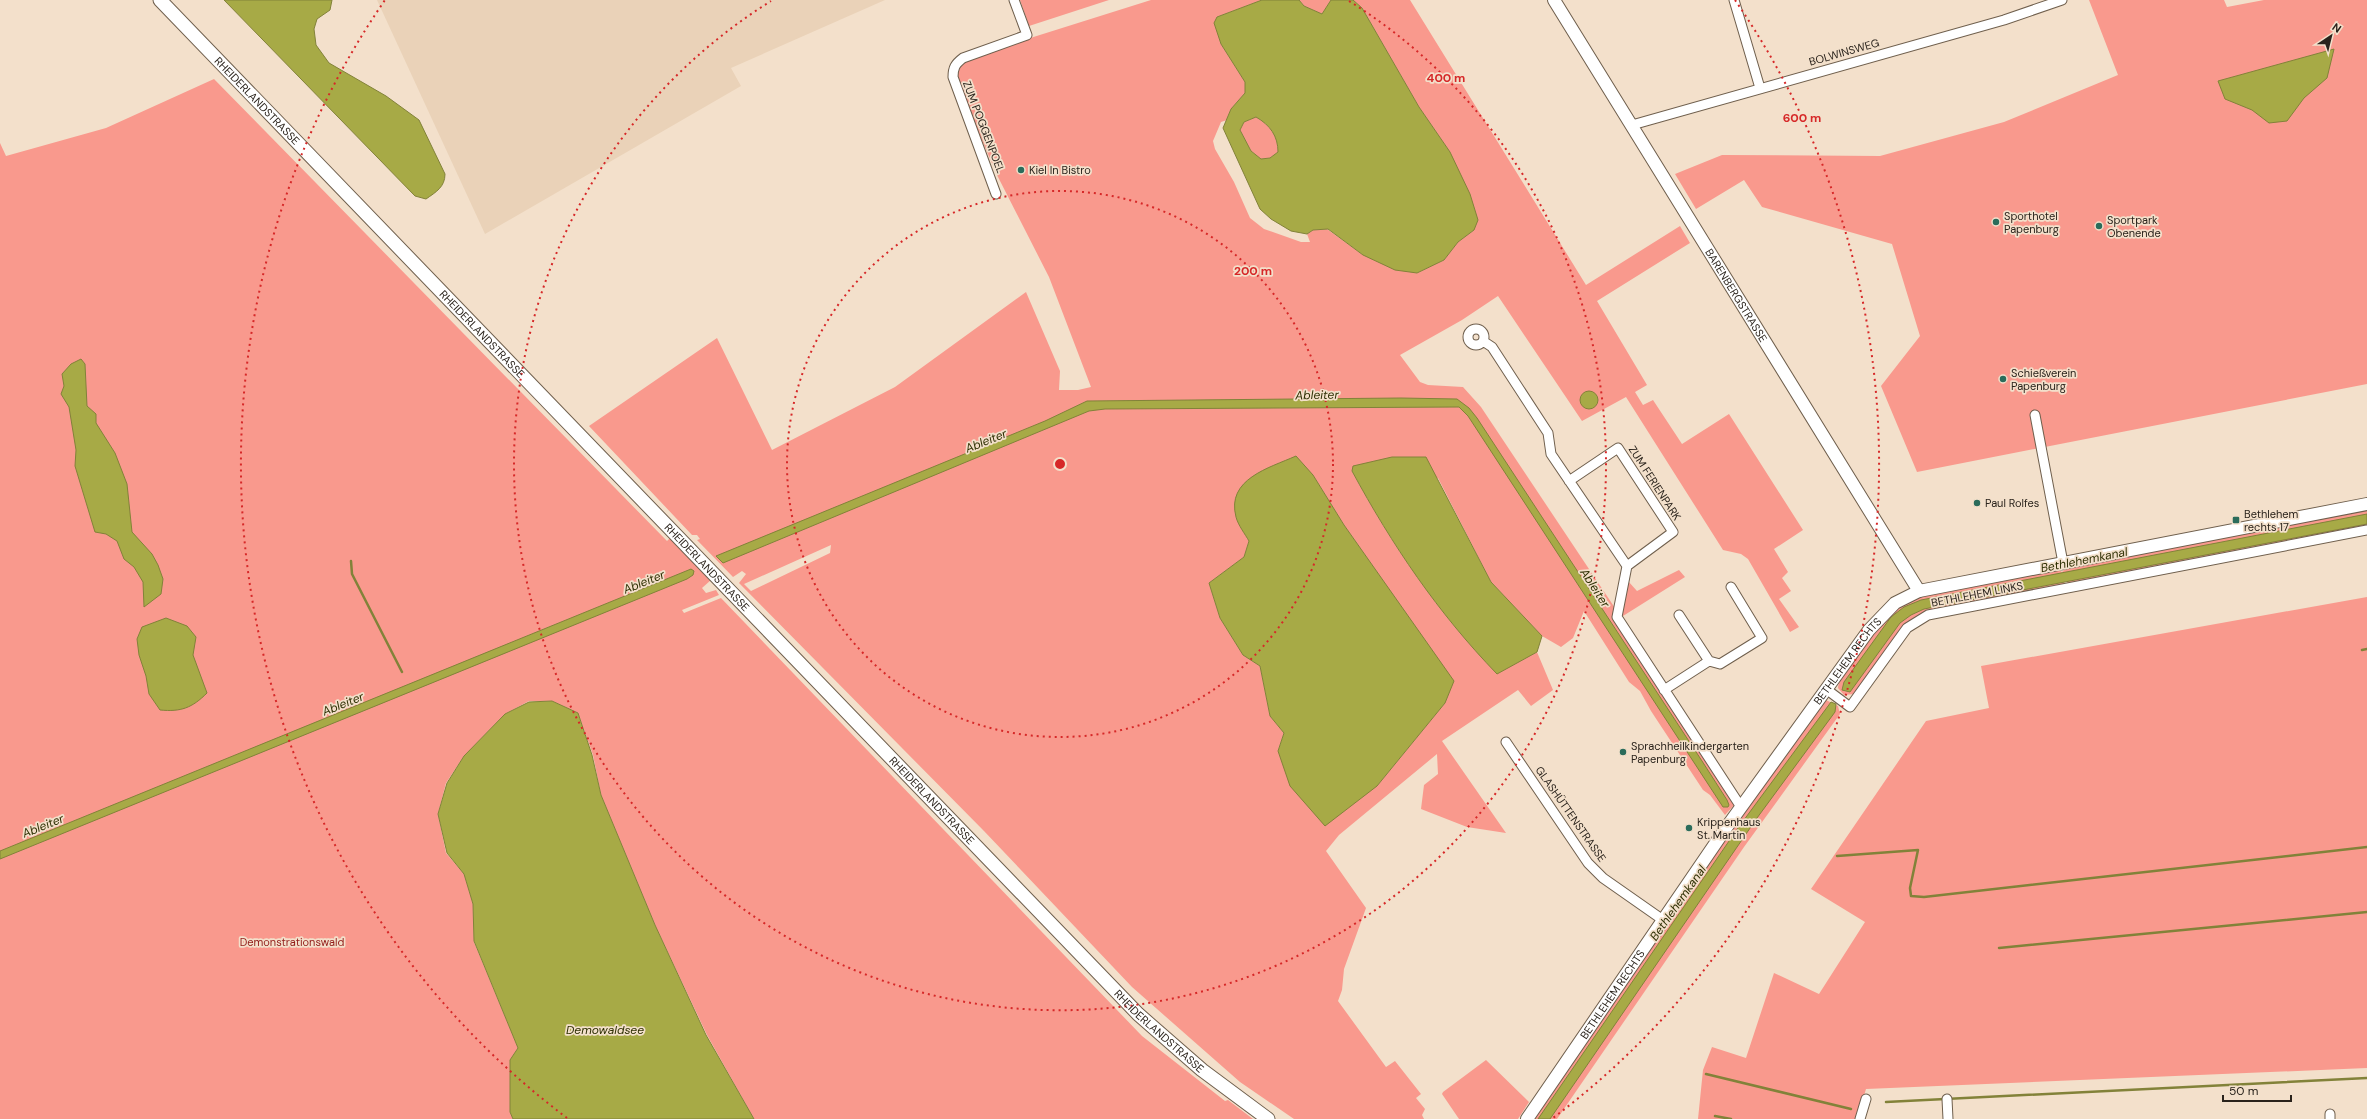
<svg xmlns="http://www.w3.org/2000/svg" width="2367" height="1119" font-family="'DM Sans',sans-serif">
<style>
.built{fill:#ead2b8}
.green{fill:#f9998d;fill-rule:evenodd}
.water{fill:#a7aa46;stroke:#828239;fill-rule:evenodd}
.lines{fill:none;stroke-linecap:round;stroke-linejoin:round}
.stream{stroke:#828239;stroke-width:2.5}
.minor-casing{stroke:#6f5f4d;stroke-width:11}
.tertiary-casing{stroke:#6f5f4d;stroke-width:14}
.secondary-casing{stroke:#6f5f4d;stroke-width:15}
.minor{stroke:#fff;stroke-width:9}
.tertiary{stroke:#fff;stroke-width:12}
.secondary{stroke:#fff;stroke-width:13}
.ring{fill:none;stroke:#d62828;stroke-width:2;stroke-dasharray:2 4}
.poi-dot{fill:#2b6c5b;stroke:#f3e0cb;stroke-width:1.5}
.labels{text-anchor:middle;stroke-width:3.5;stroke-linejoin:round;paint-order:stroke}
.street-label{font-size:11px;fill:#2a231c;stroke:#f3e0cb}
.poi-label{font-size:11px;fill:#2a231c;stroke:#f3e0cb;text-anchor:start}
.park-label{font-size:11px;fill:#911c19;stroke:#f3e0cb}
.water-label{font-size:12px;font-style:italic;fill:#2f3004;stroke:#f3e0cb}
.centre{fill:#d62828;stroke:#f3e0cb;stroke-width:2}
.ring-label{font-size:12px;text-anchor:middle;font-weight:bold;fill:#d62828;stroke:#f3e0cb;stroke-width:3.5;stroke-linejoin:round;paint-order:stroke}
</style>
<rect width="100%" height="100%" fill="#f3e0cb"/>
<!-- built -->
<path class="built" d="M377,0H885L731,68L741,86L485,234Z"/>
<!-- green -->
<path class="green" d="M1020,0H1109L1029,26Z
M1151,0H1262L1217,17L1221,44L1245,82V93L1231,109L1227,120L1221,122L1213,141L1215,149L1234,182L1250,218L1264,229L1301,242H1310L1307,234L1313,230L1327,229L1363,255L1417,273L1444,260L1458,242L1474,230L1450,152L1419,107L1362,8L1353,0H1410L1586,285L1680,226L1690,243L1597,301L1647,385L1635,392L1643,405L1653,400L1682,444L1729,414L1803,530L1774,549L1788,572L1782,578L1791,591L1779,599L1799,627L1790,632L1748,559L1741,554L1723,550L1626,397L1582,421L1498,296L1462,320L1400,355L1420,382L1428,385L1463,387L1481,407L1615,608L1736,803L1725,815L1710,795L1703,790L1651,711L1640,691L1629,682L1584,611L1573,638L1561,647L1542,636L1491,582L1438,478L1352,471C1392,545 1438,613 1497,673L1537,652L1553,690L1531,706L1518,690L1442,741L1506,833L1467,827L1421,809L1424,785L1438,774L1437,754L1339,835L1326,851L1366,908L1344,969L1342,990L1338,1001L1386,1067L1395,1061L1421,1094L1416,1098L1425,1109L1422,1115L1424,1119H1294L1240,1082L1132,987L984,831L739,583L746,574L742,571L733,577L697,540L700,539L697,535H692L589,426L717,338L772,450L895,387L1026,292L1060,371L1059,390H1078L1091,387L1049,277L998,177L954,76L964,59ZM1313,475L1344,525L1436,656L1445,703L1377,786L1278,751L1284,733L1270,716L1260,666L1243,655L1220,618L1209,583L1244,557L1249,541L1236,517ZM831,545L830,553L751,591L744,584Z
M1299,0H1331L1322,14L1304,6Z
M2089,0H2224L2227,7L2264,0H2367V384L1917,472L1881,386L1920,336L1892,244L1762,207L1744,180L1696,209L1675,174L1722,155L1880,156L2004,122L2118,75Z
M214,79L667,541L672,536L711,580L702,588L706,593L716,590L719,595L682,610L684,613L721,598L1142,1036L1225,1101L1228,1100L1253,1119H754L707,1035L655,925L601,795L593,755L578,713L552,701H529L505,714L464,756L446,783L438,814L446,853L464,874L473,904L474,942L518,1048L510,1060V1112L513,1119H0V143L6,156L106,128Z
M1256,117C1270,125 1278,136 1278,152L1270,158L1261,159L1251,151L1240,130L1244,122Z
M2367,508V526L2068,585L2067,581H2064L2065,586L1913,619L1854,694L1844,695L1838,688C1841,670 1882,618 1898,607C1903,603 1909,600 1914,597L2059,570L2062,572L2068,566Z
M1679,570L1685,577L1623,616L1621,614L1628,581L1637,591Z
M2367,597V1068L1866,1089L1857,1119H1698L1703,1070L1712,1047L1746,1058L1774,973L1819,994L1865,922L1811,889L1926,721L1989,708L1981,666Z
M1826,700L1838,706L1840,714L1744,847L1557,1119H1531L1679,902Z
M1486,1060L1529,1102L1518,1119H1459L1442,1094L1443,1092Z"/>
<!-- water -->
<path class="water" d="M224,0H332L330,10L317,19L314,29L316,45L329,63L386,96L419,120L445,174C445,187 436,192 426,199L415,196Z
M1262,0H1299L1304,6L1322,14L1331,0H1353L1362,8L1419,107L1450,152L1470,194L1478,220L1474,230L1458,242L1444,260L1417,273L1395,270L1363,255L1328,229L1313,230L1307,234L1291,231L1271,219L1260,209L1223,128L1231,109L1245,93V82L1221,44L1214,23L1217,17ZM1256,117C1270,125 1278,136 1278,152L1270,158L1261,159L1251,151L1240,130L1244,122Z
M2334,49L2327,78L2304,98L2287,121L2269,123L2252,110L2225,99L2218,81Z
M81,359L85,364L87,406L96,414V423L115,453L127,484L132,532L152,554L158,565L163,579L161,594L144,607L143,582L134,567L124,559L117,541L106,534L95,532L75,466L76,450L69,407L61,394L64,386L62,374L71,364Z
M1580 400a9 9 0 1 1 18 0a9 9 0 1 1-18 0Z
M1401,398L1457,399L1469,408L1477,418L1702,761L1727,800L1729,805L1728,807H1723L1468,416L1459,407L1105,409L1089,411L723,563L716,556L1045,421L1087,401Z
M1296,456L1313,475L1344,525L1454,681L1445,703L1377,786L1325,826L1290,786L1278,751L1284,733L1270,716L1260,666L1243,655L1220,618L1209,583L1244,557L1249,541C1245,534 1238,525 1236,517C1226,479 1269,468 1296,456Z
M1392,457H1426L1491,582L1542,636L1537,652L1497,674C1438,613 1392,545 1352,471L1353,466Z
M2367,514V524L1924,609L1911,615L1900,623L1850,692L1842,690L1844,682L1891,617L1904,607L1921,600Z
M691,569L694,571L693,575L687,579L0,859V851Z
M166,618L187,626L196,637L193,655L207,693C192,708 181,712 160,710L149,694L146,676L139,655L137,639L142,627Z
M552,701L578,713L592,755L601,795L655,925L706,1035L754,1119H513L510,1112V1060L518,1048L474,941L473,904L464,874L447,853L438,814L447,783L464,756L505,714L529,702Z
M1831,702L1836,704L1835,712L1757,818L1550,1119H1538L1738,828Z"/>
<g class="lines">
<!-- stream -->
<path class="stream" d="M351,561L352,574L402,672
M2362,650L2367,649
M1837,856L1918,850L1910,888L1911,896L1924,897L2367,847
M1999,948L2367,912
M1706,1074L1851,1109
M1886,1102L2367,1078
M1715,1116L1731,1119"/>
<!-- minor casing -->
<g class="minor-casing">
<path id="minor" d="M1734,0L1760,88
M1632,125L2004,20L2062,0
M996,194L953,77C953,68 955,64 963,58L1027,35L1014,0
M1468 337a8 8 0 1 1 16 0a8 8 0 1 1-16 0Z
M1483,341L1492,347L1548,433L1551,454L1627,566L1617,617L1741,807
M2035,415L2063,563
M1569,481L1618,448L1673,532L1627,566
M1709,661L1720,664L1762,638L1731,587
M1826,689L1850,707L1907,628L1928,615L2367,530
M1664,690L1709,661L1679,615
M1506,742L1588,863L1603,878L1663,920
M1947,1099L1948,1119
M2330,1114V1119
M1860,1119L1866,1099"/>
</g>
<!-- tertiary casing -->
<g class="tertiary-casing">
<g id="tertiary">
<path id="s1" d="M1554,0L1919,591"/>
<path id="s2" d="M1527,1119L1726,828L1869,630L1895,603L1919,591L2367,504"/>
</g>
</g>
<!-- secondary casing -->
<g class="secondary-casing">
<g id="secondary">
<path id="s3" d="M160,0L1138,1014L1202,1070L1268,1119"/>
</g>
</g>
<!-- minor -->
<use href="#minor" class="minor"/>
<!-- tertiary -->
<use href="#tertiary" class="tertiary"/>
<!-- secondary -->
<use href="#secondary" class="secondary"/>
</g>
<!-- distance rings -->
<g class="ring">
<circle cx="1060" cy="464" r="273"/>
<path d="M1349 1A546 546 0 1 1 771 1"/>
<path d="M567 1118A819 819 0 0 1 385 0M1735 0A819 819 0 0 1 1553 1118"/>
</g>
<!-- markers -->
<g class="poi-dot">
<circle cx="1021" cy="170" r="4"/>
<circle cx="1996" cy="222" r="4"/>
<circle cx="2099" cy="226" r="4"/>
<circle cx="2003" cy="379" r="4"/>
<circle cx="1977" cy="503" r="4"/>
<rect x="2232" y="516" width="8" height="8" rx="2"/>
<circle cx="1623" cy="752" r="4"/>
<circle cx="1689" cy="828" r="4"/>
</g>
<g class="labels">
<!-- street labels -->
<g class="street-label">
<text transform="translate(1844 52) rotate(-16)" y="4">BOLWINSWEG</text>
<text dy="4" stroke="none"><textPath href="#s3" startOffset="140">RHEIDERLANDSTRASSE</textPath></text>
<text transform="translate(984 127) rotate(69)" y="4">ZUM POGGENPOEL</text>
<text dy="4" stroke="none"><textPath href="#s1" startOffset="347">BARENBERGSTRASSE</textPath></text>
<text dy="4" stroke="none"><textPath href="#s3" startOffset="464">RHEIDERLANDSTRASSE</textPath></text>
<text transform="translate(1655 483) rotate(57)" y="4">ZUM FERIENPARK</text>
<text dy="4" stroke="none"><textPath href="#s3" startOffset="788">RHEIDERLANDSTRASSE</textPath></text>
<text transform="translate(1977 594) rotate(-11)" y="4">BETHLEHEM LINKS</text>
<text dy="4" stroke="none"><textPath href="#s2" startOffset="559">BETHLEHEM RECHTS</textPath></text>
<text dy="4" stroke="none"><textPath href="#s3" startOffset="1112">RHEIDERLANDSTRASSE</textPath></text>
<text transform="translate(1571 814) rotate(55)" y="4">GLASHÜTTENSTRASSE</text>
<text dy="4" stroke="none"><textPath href="#s2" startOffset="151">BETHLEHEM RECHTS</textPath></text>
<text dy="4" stroke="none"><textPath href="#s3" startOffset="1436">RHEIDERLANDSTRASSE</textPath></text>
</g>
<!-- poi labels -->
<g class="poi-label">
<text x="1029" y="174">Kiel In Bistro</text>
<text x="2004" y="220">Sporthotel<tspan x="2004" dy="13">Papenburg</tspan></text>
<text x="2107" y="224">Sportpark<tspan x="2107" dy="13">Obenende</tspan></text>
<text x="2011" y="377">Schießverein<tspan x="2011" dy="13">Papenburg</tspan></text>
<text x="1985" y="507">Paul Rolfes</text>
<text x="2244" y="518">Bethlehem<tspan x="2244" dy="13">rechts 17</tspan></text>
<text x="1631" y="750">Sprachheilkindergarten<tspan x="1631" dy="13">Papenburg</tspan></text>
<text x="1697" y="826">Krippenhaus<tspan x="1697" dy="13">St. Martin</tspan></text>
</g>
<!-- park labels -->
<g class="park-label">
<text x="292" y="946">Demonstrationswald</text>
</g>
<!-- water labels -->
<g class="water-label">
<text transform="translate(1317 395) rotate(-1)" y="4">Ableiter</text>
<text transform="translate(986 441) rotate(-22)" y="4">Ableiter</text>
<text transform="translate(2084 560) rotate(-11)" y="4">Bethlehemkanal</text>
<text transform="translate(644 582) rotate(-22)" y="4">Ableiter</text>
<text transform="translate(1595 588) rotate(57)" y="4">Ableiter</text>
<text transform="translate(343 704) rotate(-22)" y="4">Ableiter</text>
<text transform="translate(43 826) rotate(-22)" y="4">Ableiter</text>
<text transform="translate(1678 903) rotate(-55)" y="4">Bethlehemkanal</text>
<text x="605" y="1034">Demowaldsee</text>
</g>
</g>
<circle cx="1060" cy="464" r="6" class="centre"/>
<g class="ring-label">
<text x="1446" y="82">400 m</text>
<text x="1802" y="122">600 m</text>
<text x="1253" y="275">200 m</text>
</g>
<!-- north arrow -->
<g transform="translate(2331 36) rotate(35)" stroke="#f3e0cb" stroke-width="3" paint-order="stroke">
<path d="M0-3L7 15L0 10L-7 15Z" fill="#2a231c"/>
<text y="-6" font-size="11" font-weight="bold" text-anchor="middle" fill="#2a231c">N</text>
</g>
<!-- scale -->
<path d="M2223 1095v6h68v-6" fill="none" stroke="#2a231c" stroke-width="2"/>
<text x="2229" y="1095" font-size="12" fill="#2a231c" stroke="#f3e0cb" stroke-width="3" paint-order="stroke">50 m</text>
</svg>
